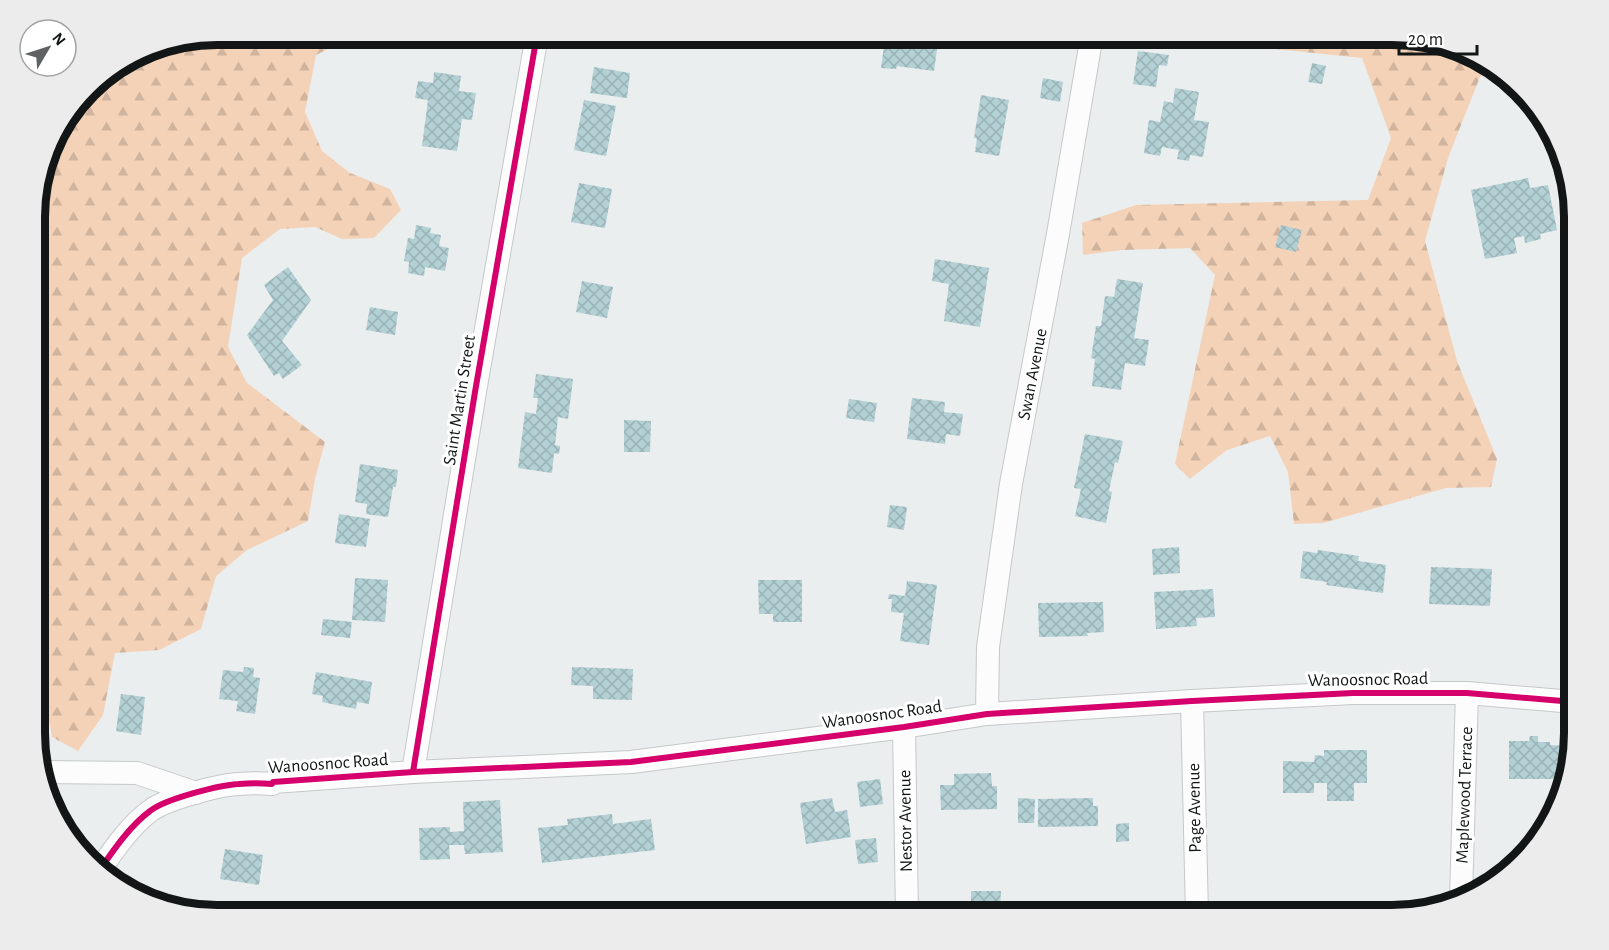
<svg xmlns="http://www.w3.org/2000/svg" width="1609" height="950" font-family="'Alegreya Sans',sans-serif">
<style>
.forest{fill:url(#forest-firs)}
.building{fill:url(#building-cross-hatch)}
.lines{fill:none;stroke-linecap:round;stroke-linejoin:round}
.street-casing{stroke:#c6c9c9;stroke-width:24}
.street{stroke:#fcfcfc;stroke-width:22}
.cycleway-casing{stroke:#fff;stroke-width:10}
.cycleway{stroke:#d6006c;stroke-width:6}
.labels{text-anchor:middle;stroke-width:6;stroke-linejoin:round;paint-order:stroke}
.street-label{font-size:18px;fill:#131616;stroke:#fff}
.rim{fill:none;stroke:#131616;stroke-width:8}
</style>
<defs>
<pattern id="forest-firs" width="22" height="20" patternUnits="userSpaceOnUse" patternTransform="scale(1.5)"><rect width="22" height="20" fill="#f4d2b8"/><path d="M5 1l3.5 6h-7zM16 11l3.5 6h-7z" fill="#d0b49d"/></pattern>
<pattern id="building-cross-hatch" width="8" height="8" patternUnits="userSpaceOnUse" patternTransform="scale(1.5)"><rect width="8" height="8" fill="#b3d0d5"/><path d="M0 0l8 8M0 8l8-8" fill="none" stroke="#99b2b6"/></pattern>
</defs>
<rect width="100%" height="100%" fill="#eaeeee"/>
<!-- forest -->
<path class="forest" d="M217,35H496L474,48L340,43L316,55L305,112L322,151L350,173L390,189L401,210L374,238L342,239L315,227L280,229L242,258L228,347L247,383L325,442L315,479L308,521L247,550L216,576L201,629L159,650L115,653L103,715L78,751L52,737L36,644V194L53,136L96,80L147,48Z
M1141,35H1392L1484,59L1490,66L1480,77L1448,158L1425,241L1457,361L1497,459L1491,487L1446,488L1323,523L1294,524L1288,472L1270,436L1227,450L1190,479L1175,464L1215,275L1190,248L1122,250L1083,255L1082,223L1136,205L1368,200L1391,138L1362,58Z"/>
<!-- building -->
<path class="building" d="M634,35H653L652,40L633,36Z
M707,35H727L726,43L707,41Z
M901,37L938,42L934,71L897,66L896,69L881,68L885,39L901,41Z
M1138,51L1169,55L1167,66L1159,65L1156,87L1133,84Z
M1312,63L1326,66L1322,84L1308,82Z
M594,67L630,73L627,98L590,93Z
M434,72L461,76L459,91L476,93L472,120L462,119L457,151L422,146L428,100L415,98L418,81L433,83Z
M1043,78L1063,82L1060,102L1040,98Z
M1175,88L1199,92L1194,120L1209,122L1203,157L1190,155L1189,161L1177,159L1179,150L1162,147L1160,156L1144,153L1149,120L1160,122L1164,101L1173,103Z
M981,95L1009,100L999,156L975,152L977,138H974Z
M584,100L616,106L606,156L574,150Z
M1528,178L1530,188L1548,185L1557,230L1540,234L1541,239L1525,243L1524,236L1514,238L1517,253L1485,259L1471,190Z
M579,183L612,189L605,228L571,222Z
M416,225L431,228L430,233L441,235L439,246L449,248L445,271L425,267L424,276L408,273L409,262L404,261L408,238L414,239Z
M1281,225L1302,230L1296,252L1275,247Z
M935,259L989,268L980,327L944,321L949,284L932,281Z
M288,267L311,300L282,341L302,365L283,379L279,373L274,376L247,335L273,300L264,285Z
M1117,279L1143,283L1134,338L1149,340L1145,366L1125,363L1121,390L1092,386L1095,359L1091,358L1096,326H1101L1105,296L1114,297Z
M582,281L613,287L607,318L576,312Z
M370,307L398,312L395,335L366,330Z
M536,374L573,379L568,419L558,417L555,445L560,446L559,454L554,453L552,473L518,468L525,412L536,414L538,398H533Z
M912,398L945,402L944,412L963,414L960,436L946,434L945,444L907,439Z
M849,399L877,403L874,422L846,418Z
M624,420L651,421L650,452H624Z
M1085,434L1123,441L1118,463L1115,462L1109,491L1112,492L1106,523L1075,516L1081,489L1074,488Z
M360,464L398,470L396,487H393L388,517L366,514L367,504L355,502Z
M890,505L907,507L904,530L887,527Z
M339,514L370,519L366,547L335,543Z
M1179,547L1180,573L1153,575L1152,549Z
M1318,550L1359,556L1358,561L1386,565L1383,593L1326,585L1327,582L1300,578L1303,551L1317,553Z
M1431,567L1492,569L1490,606L1429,604Z
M355,578L388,580L385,622L352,620Z
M758,580H802V622H773V614H759Z
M907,581L937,585L929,645L900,641L904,613L891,612L892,599H888L889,594L905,596Z
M1213,589L1215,617L1196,618L1197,626L1156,629L1154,592Z
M1103,602L1104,632L1087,633L1088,636L1039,637L1038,603Z
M323,619L352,622L350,638L321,635Z
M244,667L254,668L253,677L260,678L255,714L236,711L238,701L219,699L223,670L243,672Z
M572,667L633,669L632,700L593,699V686L571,685Z
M316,672L372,682L369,704L357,702L356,709L322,702L323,696L312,694Z
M121,694L145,697L141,735L116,731Z
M1530,736H1538V742H1550V745L1566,746V751H1572L1564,779H1509V741H1529Z
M1324,750H1367V783H1354V801H1327V783H1314V793H1283V761L1314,762L1315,755L1324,756Z
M991,773L992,786H997V809L941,810L940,785H954V774Z
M880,779L883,804L860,807L857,782Z
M832,798L835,812L847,810L851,837L806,844L800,803Z
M1018,798L1035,799L1034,823H1018Z
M1093,798V806H1098V826L1038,827V799Z
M500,800L503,852L465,854L464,845H449L450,859L420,860L419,828L450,827V832L464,831L463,802Z
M612,814L613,824L651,819L655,850L542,863L538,828L568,825L567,819Z
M1129,823V841L1116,842V824Z
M876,838L878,862L858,864L855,840Z
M225,849L263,855L259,885L220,879Z
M971,891H1001L1000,909H996V915H977V909H971Z
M730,907L731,915H685V909Z"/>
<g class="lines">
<!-- street casing -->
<g class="street-casing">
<path id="street" d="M1192,701L1197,915
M987,714L988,647L1011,484L1058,234L1092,35
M904,727L907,915
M42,772L137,773L196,793
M413,772L475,392L537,35
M101,868C115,848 130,826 150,811C165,799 219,785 239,784C250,783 261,783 272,784L273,782L413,772L631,762L904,727L987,714L1192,701L1353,693H1467L1574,702
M1461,898L1467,693"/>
</g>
<!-- street -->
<use href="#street" class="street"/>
<!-- cycleway casing -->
<g class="cycleway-casing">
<path id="cycleway" d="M413,772L475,392L537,35
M101,868C115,848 130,826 150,811C165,799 219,785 239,784C250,783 261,783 272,784L273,782L413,772L631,762L904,727L987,714L1192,701L1353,693H1467L1574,702"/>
</g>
<!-- cycleway -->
<use href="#cycleway" class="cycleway"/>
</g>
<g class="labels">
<!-- street labels -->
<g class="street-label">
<text transform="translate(1032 374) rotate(-79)" y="6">Swan Avenue</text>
<text transform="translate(459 400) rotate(-81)" y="6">Saint Martin Street</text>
<text transform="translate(1368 679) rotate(-1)" y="6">Wanoosnoc Road</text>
<text transform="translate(882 714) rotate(-8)" y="6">Wanoosnoc Road</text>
<text transform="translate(328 763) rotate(-4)" y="6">Wanoosnoc Road</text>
<text transform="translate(1464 795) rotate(-88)" y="6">Maplewood Terrace</text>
<text transform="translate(1194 808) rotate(-91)" y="6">Page Avenue</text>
<text transform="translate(905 821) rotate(-91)" y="6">Nestor Avenue</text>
</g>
</g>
<!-- crop -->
<path d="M0 0H1609V950H0ZM217 45H1392A172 172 0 0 1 1564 217V733A172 172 0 0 1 1392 905H217A172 172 0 0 1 45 733V217A172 172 0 0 1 217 45Z" fill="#ececec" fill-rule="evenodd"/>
<path class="rim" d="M217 45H1392A172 172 0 0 1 1564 217V733A172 172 0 0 1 1392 905H217A172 172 0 0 1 45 733V217A172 172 0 0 1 217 45Z"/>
<!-- north arrow -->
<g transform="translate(48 48) rotate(51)"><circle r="28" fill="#ffffff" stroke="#a1a2a2" stroke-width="1.5"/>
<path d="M0-4.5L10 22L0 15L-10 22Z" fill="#5e6262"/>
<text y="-9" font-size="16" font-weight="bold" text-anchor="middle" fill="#131616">N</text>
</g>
<!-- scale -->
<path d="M1399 45v9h78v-9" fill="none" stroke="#131616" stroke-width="3"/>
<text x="1408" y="45" font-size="18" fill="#131616" stroke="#ffffff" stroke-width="4.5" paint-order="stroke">20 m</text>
</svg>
